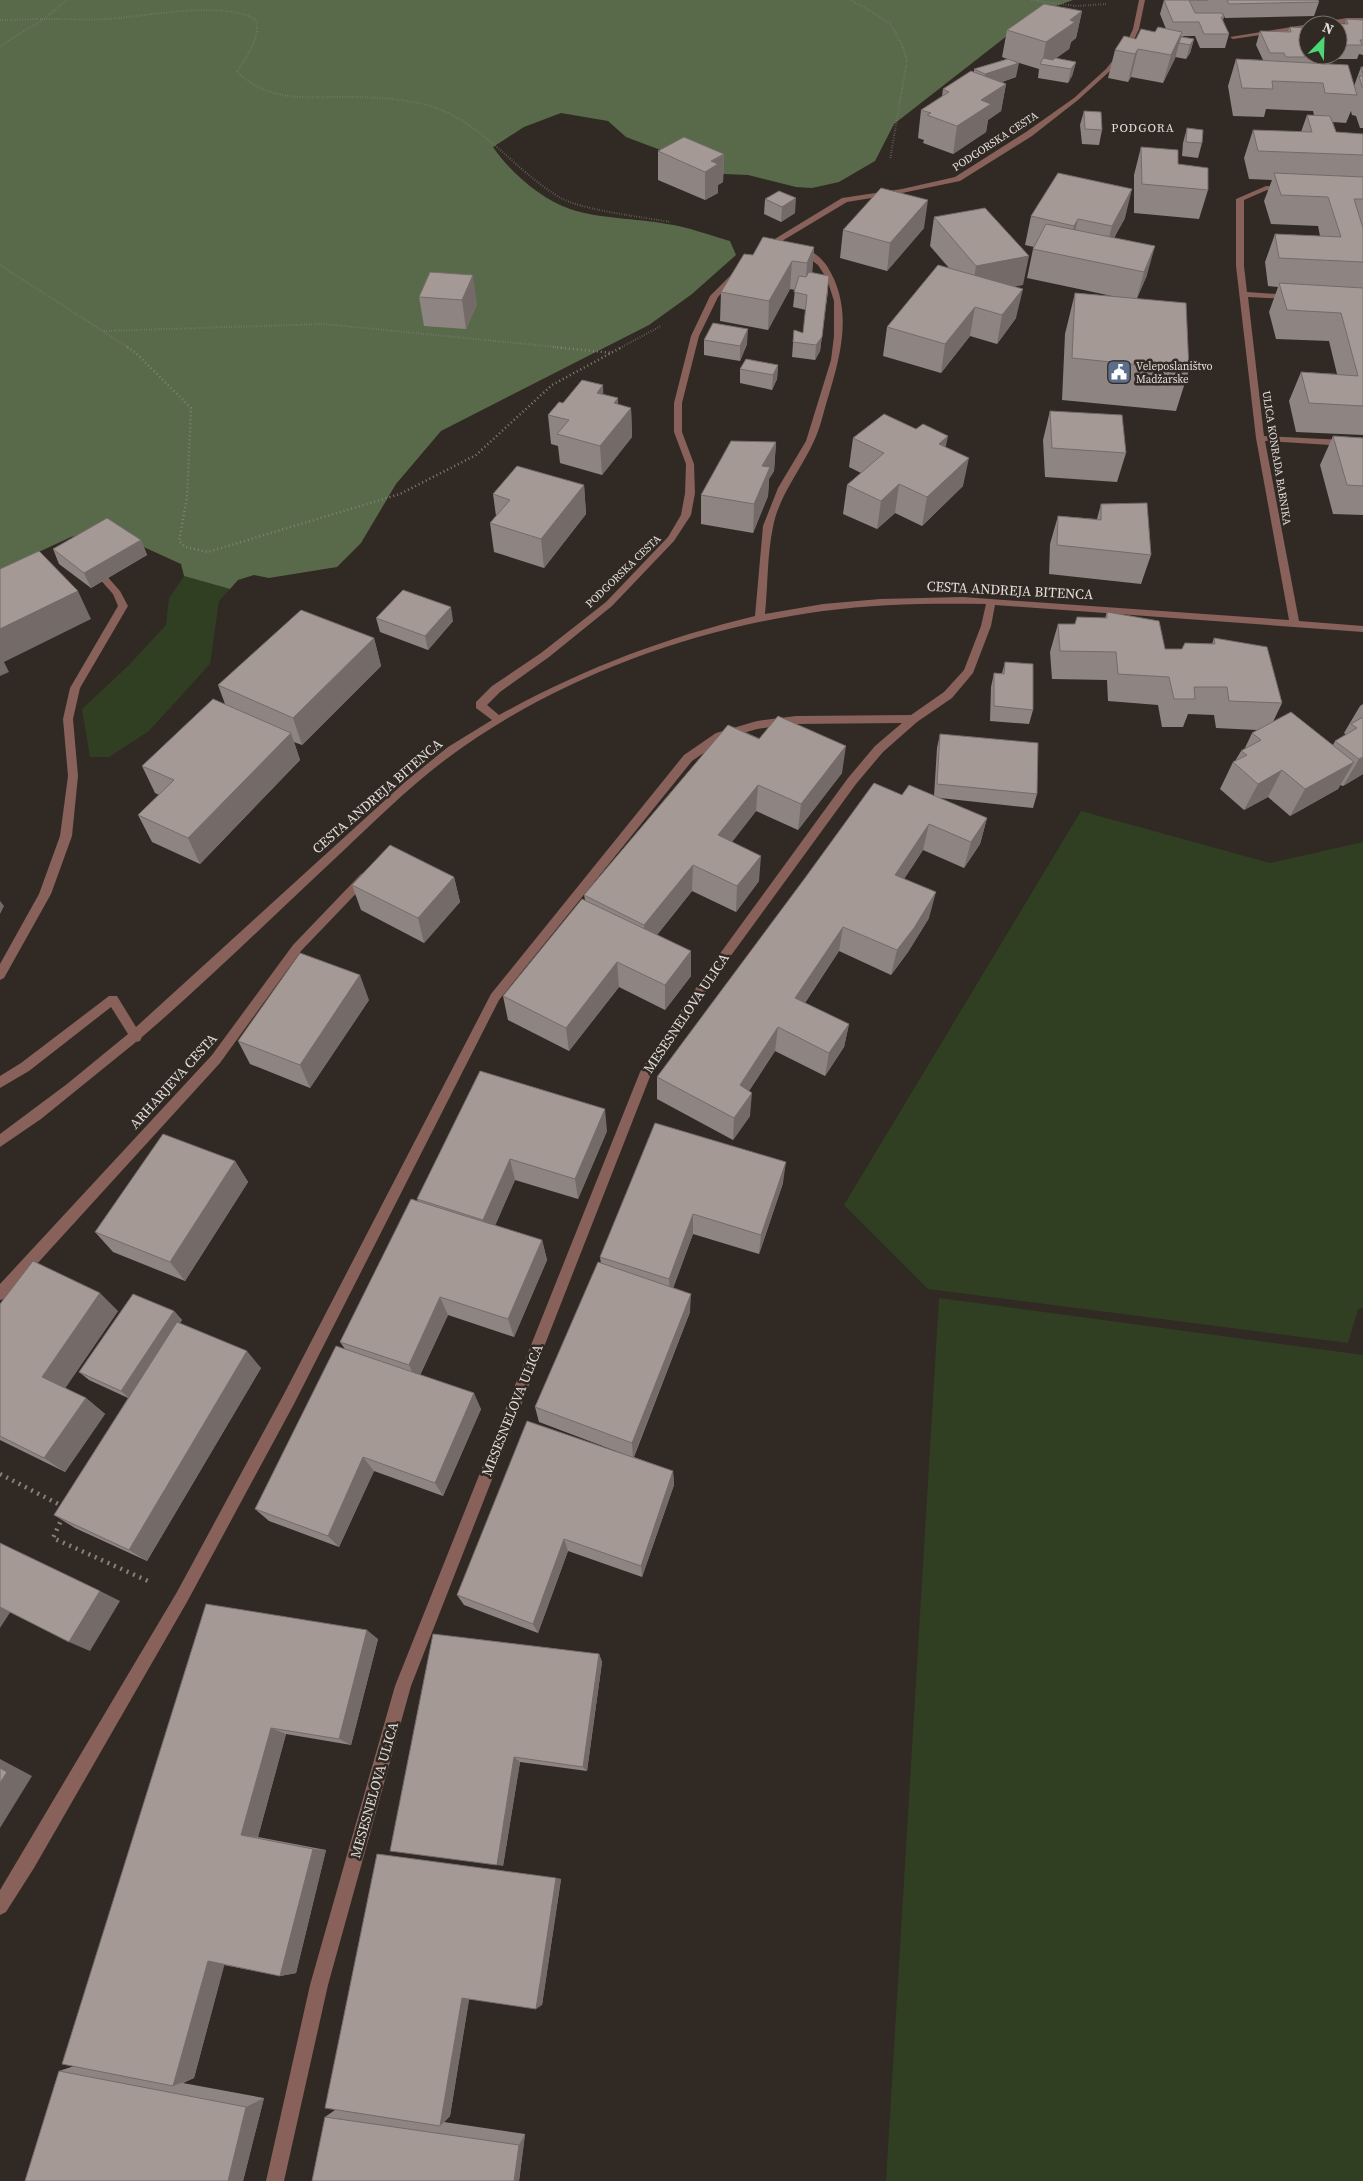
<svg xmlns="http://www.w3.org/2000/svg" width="1363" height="2181" font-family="'Source Serif 4',serif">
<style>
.green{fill:#303f21}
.forest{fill:#586a49}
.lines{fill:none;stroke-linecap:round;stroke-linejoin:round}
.path-far2{stroke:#867f7a;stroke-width:2;stroke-dasharray:0.5 2;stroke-linecap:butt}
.path-far1{stroke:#867f7a;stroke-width:2.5;stroke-dasharray:1 3;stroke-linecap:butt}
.path{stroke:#867f7a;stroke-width:4.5;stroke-dasharray:2 5;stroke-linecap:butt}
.minor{fill:#87615a;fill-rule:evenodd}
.wall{fill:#8e8481}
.shaded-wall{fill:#746b69}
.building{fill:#a59996;stroke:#746b69}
.labels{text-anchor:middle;stroke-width:5;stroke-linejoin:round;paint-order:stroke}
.far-street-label{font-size:11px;fill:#e3deda;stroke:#312923}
.far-poi-label{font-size:11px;fill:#e3deda;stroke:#312923;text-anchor:start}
.far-neighbourhood-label{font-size:12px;letter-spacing:1px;fill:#e3deda;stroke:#312923}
.street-label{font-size:14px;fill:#e3deda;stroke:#312923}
</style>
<rect width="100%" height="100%" fill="#312923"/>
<!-- green -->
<path class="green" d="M184,576L230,589L219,601L210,664L149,731L109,757H90L82,709L129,665L166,625L169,598Z
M1081,811L1270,863L1363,842V1308L1358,1309L1348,1343L928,1289L844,1205Z
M939,1298L1363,1355V2181H886Z"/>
<!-- forest -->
<path class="forest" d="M0,0H1073L1042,11L1026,21L894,124L875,161L839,182L812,188L796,187L748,175L724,174L626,137L608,121L561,113L524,127L493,147C510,172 541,199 570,209C599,219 636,218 667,224C688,227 709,235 730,241L736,255L692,294L649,325L441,431L396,484L361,543L337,567L269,578L254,575L238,580L230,589L184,576L181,564L137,544L99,531L71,537L0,570Z"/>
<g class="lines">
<!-- path-far2 -->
<path class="path-far2" d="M67,0L44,19C66,19 88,20 109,19C146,16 225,0 256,20C261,39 246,56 237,72C269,102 303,97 344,97C370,97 397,98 423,104C480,118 511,168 559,197C580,210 643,217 670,222
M851,0L890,23L902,45L907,60L890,160
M1031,0L1076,6L1107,4
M0,20L44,19
M0,46L44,19
M0,265L129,348
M104,331L325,324L565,348
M620,348L661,326"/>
<!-- path-far1 -->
<path class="path-far1" d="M127,347L136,353L191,408L187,498L179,541L185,547L208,552L400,494L476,455L552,385L622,347
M553,347L613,353"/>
<!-- path -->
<path class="path" d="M0,1474L64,1507
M63,1516L53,1538L148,1581"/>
<!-- minor -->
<path class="minor" d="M1139,0H1145L1139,29L1132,44L1110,71L1078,100L1032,136L960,181L902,193L847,202L767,250L760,248L842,198L902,189L955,177L1026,132L1074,98L1106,69L1126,44L1133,29Z
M1347,18H1363V22L1308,25V28L1233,39L1230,37Z
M1266,186L1286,187L1290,189L1286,191L1267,190L1244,200V266L1247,292L1290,295L1294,297L1290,299L1248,297L1264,436L1363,441V447L1265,441L1299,621L1363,626V632L995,605L991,626L973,673L952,698L917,722L883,752L856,784L716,976L651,1074L411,1686L328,1985L284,2181H266L310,1985L395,1686L640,1072L708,970L848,778L875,746L902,723L796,724L757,729L724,739L692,761L499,1000L294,1404L187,1602L34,1868L6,1912L0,1915V1890L177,1592L284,1394L491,994L684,755L716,733L757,721L796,716L911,715L944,692L964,670L981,626L986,604C931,603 877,604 823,611C689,629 553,679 445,760C408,788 375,821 342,852C275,914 211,978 142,1037L140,1041L136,1042L41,1119L0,1147V1134L67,1084L128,1034L111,1007L29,1071L0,1088V1076L21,1063L109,996H117L136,1027L405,782L448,747L492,720L476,708V702L492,686L541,653L606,602L668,537L681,515L685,493L686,464L674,432V403L691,336L710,296L739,267L743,269L718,297L699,336L682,403V432L694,464L695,493L691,515L674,541L612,606L549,657L500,692L487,705L499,715C585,668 661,639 755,616L763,526L778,488L806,441L831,360L834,336V301L827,279L818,265L796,249V245C805,244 822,258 827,266C854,309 841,355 827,401C823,414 820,429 814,441C801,470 779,495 773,527C767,555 768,586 765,614L823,604L880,599L963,597L1289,620L1256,438L1236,266V199Z
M94,564L97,565L120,591L128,606L80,688L73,719L78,776L72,836L51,894L4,978L0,980V964L39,894L60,836L68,776L63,719L70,688L118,606L113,594L89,567Z
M365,873L369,874L371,877L369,880L301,951L220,1063L5,1299L0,1300V1284L212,1055L293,945L361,874Z"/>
</g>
<!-- wall -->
<path class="wall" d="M1164,0H1318L1319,2L1314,16L1225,18L1223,14H1222L1224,17L1223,20L1229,34L1225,48H1200L1195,36H1181L1194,39L1190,53L1186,59L1175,57L1163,83L1131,77L1128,82L1108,78L1115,50L1136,39L1166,29L1160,14Z
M1082,11L1076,38L1071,42L1069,49L1056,58L1076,62L1072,76L1068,83L1038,78L1039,69L1013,61L1016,77L1002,82L1006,84L1001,111L988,120L986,132L953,154L923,143L924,140L918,138L921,110L942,96L943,89L974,72V69L1007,59L1002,57L1007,30Z
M1346,19L1363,20V55L1359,54L1357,59H1330L1329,64L1354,86L1361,67H1363V128H1360L1356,116L1352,115L1351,111L1346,123L1333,122L1336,132L1363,134V435L1296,432L1289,401L1301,372L1337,374L1329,341L1276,339L1269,312L1278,287L1268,286L1265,262L1275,234L1320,236L1318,226L1271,224L1264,201L1272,180L1249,179L1244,158L1253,130L1301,132L1307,115H1314L1313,111L1266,109L1264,117L1233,116L1228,86L1236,59L1263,60L1256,45L1260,31H1288L1290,27L1308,28V55H1338V25H1317L1318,23L1345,24Z
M1084,111L1102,130L1099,145L1082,144L1080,125Z
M1187,128L1202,143L1198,158L1182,156L1183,143Z
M1141,147L1178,164L1208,190L1199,219L1134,213V175Z
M658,151L724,154L723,182L718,185V193L705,200L658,180Z
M765,199L795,213L781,222L764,214Z
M1031,216L1125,218L1114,238L1147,275L1137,298L1189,370L1176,411L1062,400L1065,334L1075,293L1112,296L1027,278L1033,249L1034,247L1025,245Z
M934,217L1023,285L1013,286L1016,318L997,344L970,336L941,373L883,356L887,327L949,268L930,246Z
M924,228L887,271L840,258L843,230Z
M814,247L812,272L828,291L820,351L815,360L792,357L794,330L803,333L806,310L793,307L795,290L790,289L768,330L720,321L721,292L753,255Z
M430,272L477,304L466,329L424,326L419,297Z
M704,340L747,344L740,361L704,355Z
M778,365L777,379L772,390L740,383V369Z
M603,394L618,398V405L631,408L632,437L602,475L560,463L558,446L551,444L548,415L563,403Z
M1050,411L1126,453L1117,482L1045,477L1043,440Z
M1333,436L1363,438V515L1333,514L1320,465Z
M853,438L946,447L963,486L922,526L895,513L877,529L843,514L847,485L861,473L849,467Z
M776,442L774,471L769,479L768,496L753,533L701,524V495Z
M584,485L586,514L544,568L494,552L490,523L496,516L493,494Z
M1101,504L1151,555L1141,584L1049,574L1050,544L1058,516L1097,519Z
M141,540L147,555L91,588L59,564L53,549Z
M1107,612L1165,649H1182L1185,643L1212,644L1214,638L1282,703L1273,722L1333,745L1335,741L1345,735V734L1344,733L1360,706L1363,704V774L1343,786L1340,785L1338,789L1290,816L1268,797L1244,810L1220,789L1233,762L1235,761L1241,751L1245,748L1252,733L1257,730L1216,728L1214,715L1188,714L1183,727H1162L1158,705L1108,701L1107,680L1052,679L1050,652L1058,624H1075L1105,618Z
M376,618L453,621L428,650L380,632Z
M374,638L381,666L302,745L294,742L300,760L200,864L152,842L138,815L159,795L155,793L142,766L225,704L218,685Z
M1005,662L1033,710L1029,724L990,721L991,687L994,673H1002Z
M728,725L842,773L798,830L756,811L732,842L759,881L736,912L692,891L657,935L691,976L665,1010L619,987L569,1051L508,1020L503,996L585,900L584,895Z
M940,734L1037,794L1033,808L940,798L987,818L980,844L964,868L923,850L904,879L929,918L908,952L891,975L839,951L805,1003L849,1024L844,1047L825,1076L775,1051L749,1091L750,1116L733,1140L657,1099V1077L902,795L934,796L937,748Z
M454,877L460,902L424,943L361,910L352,885Z
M369,1000L310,1088L250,1064L238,1041Z
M480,1071L607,1131L578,1199L515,1180L495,1225L542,1240L547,1260L514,1337L448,1315L420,1375L481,1409L443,1496L374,1471L339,1547L269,1521L255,1509L345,1349L340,1342L418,1201L417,1199Z
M655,1123L783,1183L759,1254L693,1234L673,1288L690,1312L634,1457L673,1471L674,1485L642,1577L568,1551L538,1633L464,1605L457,1595L621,1453L539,1422L535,1407L601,1264L600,1257Z
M235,1161L248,1182L185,1281L113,1252L95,1232Z
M0,1304L118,1311L65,1388L86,1398L105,1414L65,1472L0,1440Z
M174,1311L182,1320L180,1323L261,1368L147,1561L75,1528L54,1515L128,1398L89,1380L79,1372Z
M206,1604L378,1639L351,1745L286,1734L258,1837L326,1850L296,1973L280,1976L224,1965L194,2078L183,2083L264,2098L243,2181H25L59,2071L74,2066Z
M433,1634L599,1654L602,1662L587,1771L520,1762L503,1866Z
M377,1854L561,1879L542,2005L469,1999L450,2116L444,2122L525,2134L519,2181H312L325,2117L335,2110Z"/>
<!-- shaded-wall -->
<path class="shaded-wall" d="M1082,11L1076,38L1071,42L1069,49L1047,65L1042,64L1046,42L1070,20Z
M1182,32L1175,59L1163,83L1171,55Z
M1194,39L1190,53L1186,59L1190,45Z
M1138,49L1131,77L1128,82L1135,54Z
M1076,62L1072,76L1068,83L1071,69Z
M1019,63L1016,77L982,89L985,74Z
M1006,84L1001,111L988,120L986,132L953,154L957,126L981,100Z
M724,154L723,182L718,185V193L705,200V172L711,161Z
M1132,189L1125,218L1104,255L1112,226Z
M796,198L795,213L781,222L782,207Z
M928,200L924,228L887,271L890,243Z
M1078,219L1071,248L1067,254L1074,226Z
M1155,246L1147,275L1136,301L1144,272Z
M814,247L812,276L805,292L807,263Z
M1029,256L1023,285L971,295L976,266Z
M792,261L790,289L768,330L769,301Z
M473,275L477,304L466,329L462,300Z
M829,276L820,351L815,360L816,345Z
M1023,289L1016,318L997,344L1002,315Z
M975,307L970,336L941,373L945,344Z
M748,329L747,344L740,361V346Z
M778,365L777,379L772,390L773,375Z
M603,385L604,414L597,393Z
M618,398L619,423L631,408L632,437L602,475L600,446L614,403Z
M948,436L942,465L939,444Z
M776,442L774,471L769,479L768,496L753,533L754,504L762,466Z
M969,458L963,486L922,526L927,497Z
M899,484L895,513L877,529L881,501Z
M584,485L586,514L544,568L541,539Z
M141,540L147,555L91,588L84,573Z
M78,591L91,619L4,662L9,672L0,676V629Z
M451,607L453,621L428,650L425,636Z
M374,638L381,666L302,745L293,718Z
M291,733L300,760L200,864L188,838Z
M846,746L842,773L798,830L801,804Z
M1363,757V774L1343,786L1359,759Z
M1354,762L1338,789L1290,816L1305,789Z
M1282,770L1268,797L1244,810L1258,784Z
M758,785L756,811L717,861L718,835Z
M987,818L980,844L964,868L971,842Z
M929,824L923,850L890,900L895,875Z
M761,856L759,881L736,912L737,886Z
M693,865L692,891L645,950L644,925Z
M454,877L460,902L424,943L418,918Z
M936,892L929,918L908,952L891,975L897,950Z
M0,901L4,906L0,914Z
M843,927L839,951L792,1022L795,998Z
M691,951V976L665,1010V985Z
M617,962L619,987L569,1051L566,1028Z
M360,975L369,1000L310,1088L300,1065Z
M849,1024L844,1047L825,1076L829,1053Z
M778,1027L775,1051L738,1108L740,1085Z
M752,1093L750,1116L733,1140L734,1118Z
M605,1109L607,1131L578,1199L575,1179Z
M510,1159L515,1180L489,1240L483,1220Z
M235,1161L248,1182L185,1281L170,1262Z
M786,1162L783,1183L759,1254L761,1235Z
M693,1214V1234L670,1297L669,1279Z
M542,1240L547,1260L514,1337L508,1319Z
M100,1293L118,1311L62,1393L42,1377Z
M691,1294L690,1312L633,1458L632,1443Z
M440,1297L448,1315L417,1382L409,1365Z
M174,1311L182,1320L130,1399L121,1391Z
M247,1351L261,1368L147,1561L129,1550Z
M474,1393L481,1409L443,1496L435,1483Z
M86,1398L105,1414L65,1472L44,1458Z
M363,1457L374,1471L339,1547L328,1536Z
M673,1471L674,1485L642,1577L641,1566Z
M564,1539L568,1551L538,1633L533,1624Z
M100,1591L120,1601L90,1651L69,1642Z
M0,1606L11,1611L0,1628Z
M367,1630L378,1639L351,1745L339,1739Z
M599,1654L602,1662L587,1771L583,1767Z
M271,1728L286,1734L258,1837L241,1835Z
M514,1757L520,1762L503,1866L497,1865Z
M0,1759L32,1776L0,1828Z
M313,1849L326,1850L296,1973L280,1976Z
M556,1878L561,1879L542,2005L536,2009Z
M226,1959L194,2078L173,2086L208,1961Z
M470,1994L450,2116L440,2126L462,1998Z
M264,2098L243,2181H228L246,2107Z
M525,2134L519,2181H514L519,2145Z"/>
<!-- building -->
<path class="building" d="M1164,0H1208H1189L1195,13H1222L1224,17H1221L1229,34H1204L1199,22H1173Z
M1227,0H1318L1319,2L1229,4Z
M1044,4L1082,11L1070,20L1075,22L1046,42L1007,30Z
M1346,19L1363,20V40H1360L1362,45H1338V25H1318V23L1348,24Z
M1158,27L1182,32L1171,55L1138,49L1135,54L1115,50L1124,36L1136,39L1141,29L1155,32Z
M1290,27L1308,28V49H1301L1305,57H1286L1284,53H1270L1260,31L1291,32Z
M1181,37L1194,39L1190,45L1179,43Z
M1043,58L1053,60L1055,58L1076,62L1071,69L1040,64Z
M1008,59L1019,63L985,74L974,69Z
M1236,59L1348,65L1357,95L1325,93L1323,83L1272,81L1273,89L1242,88Z
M1361,67H1363V74Z
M971,71L1006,84L981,100L991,104L957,126L927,115L931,113L921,110L949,92L943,89Z
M1359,76H1363V87H1362Z
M1084,111L1101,112L1102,130L1085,129Z
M1307,115L1330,116L1336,132L1363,134V155L1258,151L1253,130L1312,132Z
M1187,128L1203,130L1202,143L1186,142Z
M684,137L724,154L711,161L718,164L705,172L658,151Z
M1141,147L1178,150V164L1208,168V190L1142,184Z
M1058,173L1132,189L1112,226L1078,219L1074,226L1031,216Z
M1274,173L1363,177V199H1354L1363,228V262L1279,258L1275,234L1341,237L1328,197L1281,195Z
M881,188L928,200L890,243L843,230Z
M779,191L796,198L782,207L765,199Z
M985,208L1029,256L976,266L934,217Z
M1046,224L1155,246L1144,272L1033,249Z
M763,237L814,247L807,263L792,261L769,301L721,292L744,254L753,255Z
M938,265L1023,289L1002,315L975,307L945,344L887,327Z
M430,272L473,275L462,300L419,297Z
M809,272L829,276L822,337L816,345L793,342L794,330L803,333L807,295L794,292L799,276L806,277Z
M1279,283L1363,288V406L1309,403L1301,372L1358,376L1341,313L1287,310Z
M1075,293L1186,303L1189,370L1072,358Z
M713,323L748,329L740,346L704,340Z
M746,359L778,365L773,375L740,369Z
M582,380L603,385L597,393L618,398L614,403L631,408L600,446L557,434L569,420L548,415L559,402L563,403Z
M1050,411L1122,415L1126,453L1052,448Z
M884,414L916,429L923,424L948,436L939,444L969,458L927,497L899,484L881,501L847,485L884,453L853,438Z
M1333,436L1363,438V486L1347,485Z
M731,441L776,442L762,466L770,467L754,504L701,495Z
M517,466L584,485L541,539L490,523L510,500L493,494Z
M1147,503L1151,555L1057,545L1058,516L1101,520V504Z
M107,518L141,540L84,573L53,549Z
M39,551L78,591L0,629V569Z
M403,590L451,607L425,636L376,618Z
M301,610L374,638L293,718L218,685Z
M1107,612L1159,621L1165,649H1182L1185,643L1215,644L1214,638L1267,647L1282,703L1229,701L1227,687H1194L1195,699H1174L1169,677L1118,674L1116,652L1060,651L1058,624H1075L1077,617L1107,618Z
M1005,662L1033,664V710L994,706V673L1004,674Z
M213,699L291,733L188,838L138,815L174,780L142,766Z
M1291,712L1354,762L1305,789L1282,770L1258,784L1233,762L1247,755L1241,751L1261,740L1252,733Z
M778,716L846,746L801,804L758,785L718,835L761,856L737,886L693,865L644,925L584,895L728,725L759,739Z
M1363,717V757L1359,759L1335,741L1357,728L1351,724Z
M940,734L1038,743L1037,794L937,784Z
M874,783L902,795L909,785L987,818L971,842L929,824L895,875L936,892L914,928L897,950L843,927L795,998L849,1024L829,1053L778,1027L740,1085L752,1093L734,1118L657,1077L805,878Z
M390,845L454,877L418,918L352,885Z
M582,899L691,951L665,985L617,962L566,1028L503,996Z
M300,953L360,975L300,1065L238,1041Z
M480,1071L605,1109L575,1179L510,1159L483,1220L417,1199Z
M655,1123L786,1162L761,1235L693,1214L669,1279L600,1257Z
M163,1134L235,1161L170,1262L95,1232Z
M411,1199L542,1240L508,1319L440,1297L409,1365L340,1342Z
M33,1261L100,1293L42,1377L86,1398L44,1458L0,1436V1304Z
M598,1262L691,1294L632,1443L535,1407Z
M133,1294L174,1311L121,1391L79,1372Z
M177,1322L247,1351L129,1550L54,1515Z
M336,1346L474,1393L435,1483L363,1457L328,1536L255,1509Z
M527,1421L673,1471L641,1566L564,1539L533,1624L457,1595Z
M0,1543L100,1591L69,1642L0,1607Z
M206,1604L367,1630L339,1739L271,1728L241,1835L313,1849L280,1976L208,1961L173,2086L62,2064Z
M433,1634L599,1654L583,1767L514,1757L497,1865L390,1851Z
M0,1768L7,1772L0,1783Z
M377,1854L556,1878L536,2009L462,1998L440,2126L325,2108Z
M59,2071L246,2107L228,2181H25Z
M325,2117L519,2145L514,2181H312Z"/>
<!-- icons -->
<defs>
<g id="civic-square" transform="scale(1.25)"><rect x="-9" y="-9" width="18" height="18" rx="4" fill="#5c6f8a" stroke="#312923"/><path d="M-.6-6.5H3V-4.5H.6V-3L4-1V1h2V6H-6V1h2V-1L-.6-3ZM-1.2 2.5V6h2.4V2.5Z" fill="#fff"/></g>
</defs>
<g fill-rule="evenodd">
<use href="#civic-square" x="1119" y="372"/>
</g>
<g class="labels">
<!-- far-street labels -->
<g class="far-street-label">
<text transform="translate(995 141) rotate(-33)" y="4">PODGORSKA CESTA</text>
<text transform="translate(1277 458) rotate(81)" y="4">ULICA KONRADA BABNIKA</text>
<text transform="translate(623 571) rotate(-44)" y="4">PODGORSKA CESTA</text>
</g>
<!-- far-poi labels -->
<g class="far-poi-label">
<text x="1136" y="370">Veleposlaništvo<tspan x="1136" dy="13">Madžarske</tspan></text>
</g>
<!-- far-neighbourhood labels -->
<g class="far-neighbourhood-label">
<text x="1143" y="132">PODGORA</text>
</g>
<!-- street labels -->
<g class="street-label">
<text transform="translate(1010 590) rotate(3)" y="5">CESTA ANDREJA BITENCA</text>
<text transform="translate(377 796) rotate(-41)" y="5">CESTA ANDREJA BITENCA</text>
<text transform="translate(686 1013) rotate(-56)" y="5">MESESNELOVA ULICA</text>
<text transform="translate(173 1081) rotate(-48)" y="5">ARHARJEVA CESTA</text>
<text transform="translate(512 1410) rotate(-68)" y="5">MESESNELOVA ULICA</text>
<text transform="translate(374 1790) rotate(-74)" y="5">MESESNELOVA ULICA</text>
</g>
</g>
<!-- north arrow -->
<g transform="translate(1323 40) rotate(23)"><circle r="24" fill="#312923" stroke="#78716c"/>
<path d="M0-4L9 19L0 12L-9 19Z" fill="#4cd676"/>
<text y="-8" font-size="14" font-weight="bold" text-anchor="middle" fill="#e3deda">N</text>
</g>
</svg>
